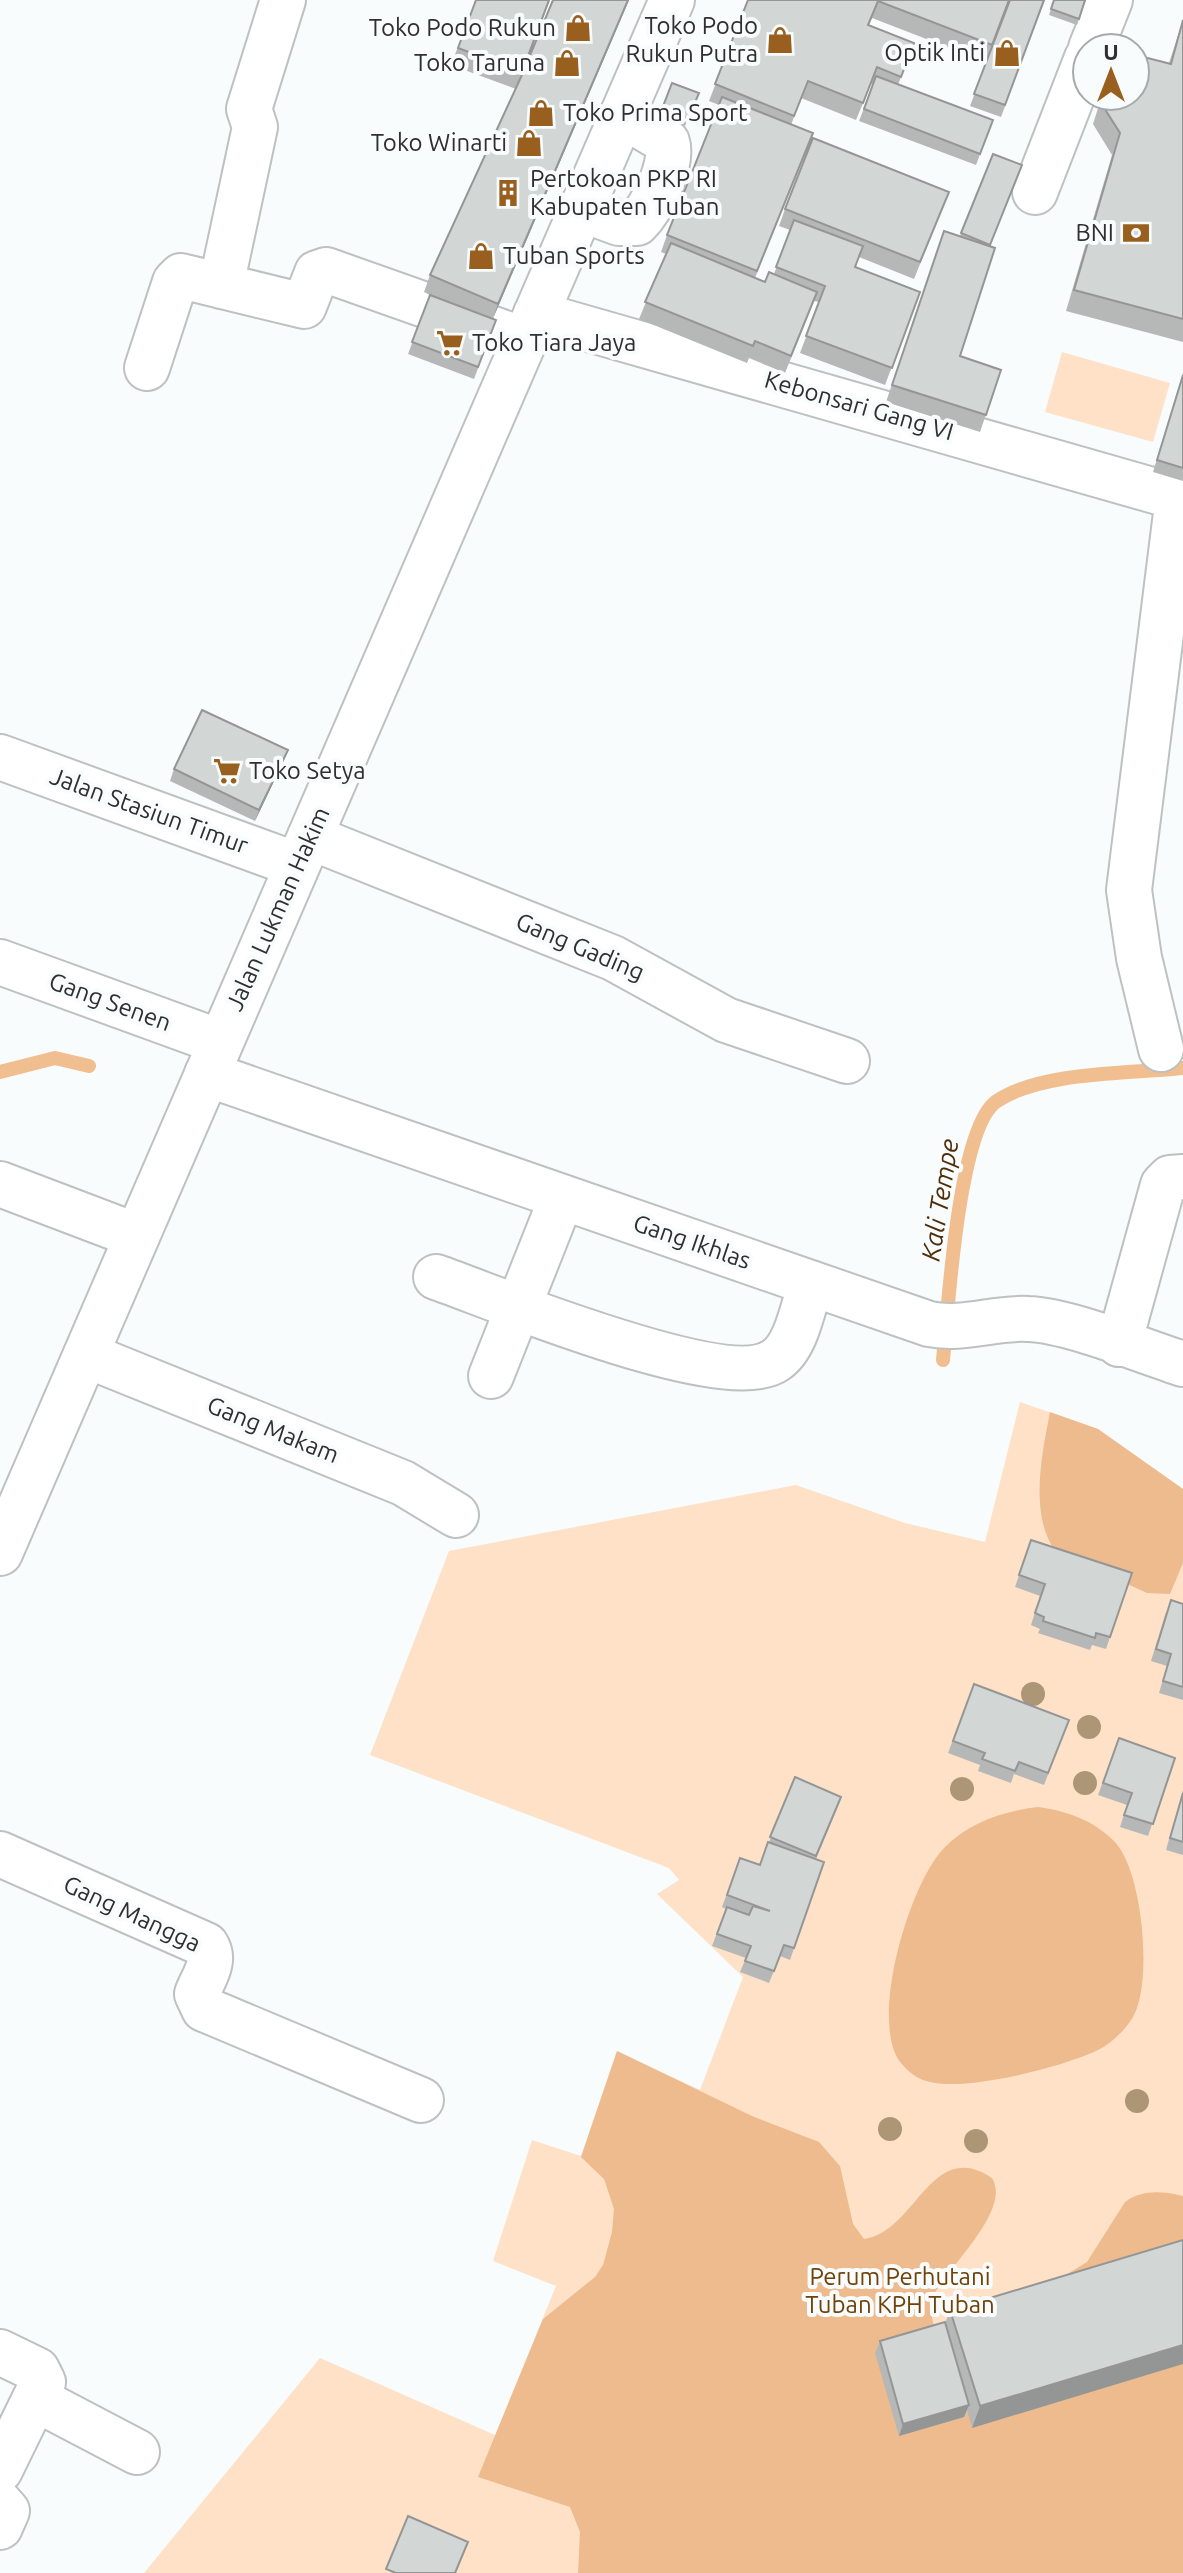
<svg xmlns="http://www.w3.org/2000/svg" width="1183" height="2573" font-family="Ubuntu,sans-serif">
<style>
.green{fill:#fee1c7}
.forest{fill:#edbb8d}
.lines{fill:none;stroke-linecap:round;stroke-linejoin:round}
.stream{stroke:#f1be90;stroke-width:14}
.minor-casing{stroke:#bdc2c1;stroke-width:48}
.major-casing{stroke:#bdc2c1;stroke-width:48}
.minor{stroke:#fff;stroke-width:44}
.major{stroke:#fff;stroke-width:44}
.tree{fill:#ad9676}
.wall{fill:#b5b8b7}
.shaded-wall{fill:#939695}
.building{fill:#d2d6d5;stroke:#939695;stroke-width:2}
.labels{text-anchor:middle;stroke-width:8;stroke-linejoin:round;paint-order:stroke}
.poi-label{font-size:24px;fill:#2e302f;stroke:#f8fcfc;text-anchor:end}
.street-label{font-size:24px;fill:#2e302f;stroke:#f8fcfc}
.park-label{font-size:24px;fill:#704209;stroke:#f8fcfc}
.water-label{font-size:26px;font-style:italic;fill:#4f2e09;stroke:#f8fcfc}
</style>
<rect width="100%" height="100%" fill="#f8fcfc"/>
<!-- green -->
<path class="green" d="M1062,352L1170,383L1153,442L1045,412Z
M1020,1402L1098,1429L1183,1489V2573H144L320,2358L495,2435L556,2286L493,2261L532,2140L581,2156L617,2051L700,2090L743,1977L657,1894L679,1880L669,1868L370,1755L449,1551L796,1485L905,1523L985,1542Z"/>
<!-- forest -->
<path class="forest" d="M1050,1412L1098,1429L1183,1489V1563L1170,1594L1147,1593L1055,1551C1029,1513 1042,1454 1050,1412Z
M1038,1807C1067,1811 1093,1820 1114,1841C1143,1870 1153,1983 1133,2017C1125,2030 1112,2043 1098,2050C1063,2067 963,2093 926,2081C915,2078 904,2068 898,2059C871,2014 910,1882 945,1847C970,1822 1004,1811 1038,1807Z
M617,2051L752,2116L819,2142L840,2166L853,2224L864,2239C916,2232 931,2137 992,2178C1013,2212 941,2272 930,2303L933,2323L949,2336L1002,2294L1048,2286L1087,2262L1125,2202C1142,2189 1163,2191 1183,2196V2573H578L580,2532L570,2507L478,2477L543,2319L595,2277L603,2265L612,2232L614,2209L604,2179L581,2157Z"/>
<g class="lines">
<!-- stream -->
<path class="stream" d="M0,1072L55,1058L89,1066
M943,1360C948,1310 958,1126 997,1101C1042,1071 1130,1074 1183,1068"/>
<!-- minor casing -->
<g class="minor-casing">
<path id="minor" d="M1091,48L1110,0
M1035,192L1087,58
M581,209L619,223H637C652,208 674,163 667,142L622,115
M221,286L255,127L249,109L283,0
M536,314L1183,499
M147,368L175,282L181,276L304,306L317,273L326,270L524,340
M0,757L297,865
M310,837L613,958L726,1020L847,1061
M0,962L220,1042
M1161,1049L1139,958L1129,890L1178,497
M207,1074L929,1324C962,1331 995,1317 1028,1319C1068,1320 1142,1351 1183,1364
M0,1184L137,1236
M436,1277C496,1298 727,1395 776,1360C797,1346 803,1306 811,1283
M1119,1344L1163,1185L1170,1178L1183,1177
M86,1355L403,1483L456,1515
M491,1376L562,1197
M0,1854L206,1945C217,1961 203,1978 197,1994L204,2009L421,2100
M0,2352L37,2370L43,2382L0,2470
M36,2399L137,2452
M0,2503L7,2511L0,2527"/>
</g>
<!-- major casing -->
<g class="major-casing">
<path id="major" d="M0,1553L672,0"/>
</g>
<!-- minor -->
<use href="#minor" class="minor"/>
<!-- major -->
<use href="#major" class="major"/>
</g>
<!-- trees -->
<g class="tree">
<circle cx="1033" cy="1694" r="12"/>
<circle cx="1089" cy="1727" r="12"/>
<circle cx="1085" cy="1783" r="12"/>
<circle cx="962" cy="1789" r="12"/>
<circle cx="1137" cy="2101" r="12"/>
<circle cx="890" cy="2129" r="12"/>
<circle cx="976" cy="2141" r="12"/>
</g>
<!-- wall -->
<path class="wall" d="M476,0H550L516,89L451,65Z
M553,0H629L493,318L496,320L474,379L408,354L430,295L424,292L430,275L521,77Z
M748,0H1009L986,62L872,18L869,25L914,43L898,85L993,120L976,165L859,121L873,85L871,84L856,120L801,98L791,125L813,133L755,278L765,282L774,274L790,230L779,226L785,209L949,192L914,279L859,257L855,267L920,292L885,385L800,353L819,302L814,301L785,373L749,358L747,363L639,319L666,254L661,252L667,235L719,105L709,101Z
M1010,0H1045L1001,117L970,106Z
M1054,0H1085L1077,25L1049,15Z
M1183,20V342L1066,311L1112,155L1093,124L1102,96H1135L1169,63Z
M672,83L699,93L685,126L659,115Z
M993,154L990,246L960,356L1001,370L980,432L886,402L938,248L960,236Z
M1183,373V481L1153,472Z
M288,750L283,762L255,821L170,781L174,769Z
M1031,1540L1132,1573L1106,1649L1092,1645L1090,1650L1038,1633L1040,1629L1031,1625L1040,1596L1015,1587Z
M1183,1604V1700L1159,1693L1167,1666L1151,1661L1166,1612Z
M974,1684L1069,1720L1044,1785L1014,1774L1011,1783L978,1771L980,1765L948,1753Z
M1119,1738L1175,1758L1148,1836L1120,1827L1127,1805L1098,1795Z
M795,1777L837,1809L816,1859L824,1862L790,1960L780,1956L769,1983L740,1972L746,1958L712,1946L726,1909L722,1907L740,1858L760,1865Z
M1183,1790V1855L1166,1850Z
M1183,2240L972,2428L967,2410L964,2417L899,2436L875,2353L880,2341L945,2324L950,2310Z"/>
<!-- shaded-wall -->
<path class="shaded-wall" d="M628,0H629L492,321L498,304Z
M288,750L283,762L255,821L259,810Z
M1183,2345V2364L972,2428L980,2406Z
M969,2405L964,2417L899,2436L903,2424Z"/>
<!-- building -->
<path class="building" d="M476,0H549L522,72L458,48Z
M553,0H628L498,304L430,275L521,77Z
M748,0H1009L992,45L878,1L868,25L914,43L901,77L877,67L863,103L808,81L794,116L715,84Z
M1010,0H1044L1005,105L974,94Z
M1054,0H1085L1079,19L1051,9Z
M1183,20V319L1074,290L1120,133L1101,103L1103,96H1135V58L1140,56L1171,64Z
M876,76L993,120L980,154L864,109Z
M672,83L699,93L688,119L662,109Z
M722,97L813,133L757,271L667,235Z
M813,138L949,192L920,262L785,209Z
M993,154L1022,165L990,245L961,233Z
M794,220L863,246L855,267L920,292L892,368L806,336L825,286L776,267Z
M944,231L995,248L960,356L1001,370L986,415L892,385Z
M671,243L765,282L769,272L817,292L791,356L755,341L753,346L645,302Z
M430,295L496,320L478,367L412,342Z
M1183,375V468L1157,460Z
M202,710L288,750L259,810L174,769Z
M1031,1540L1132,1573L1110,1637L1096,1633L1095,1638L1043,1621L1044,1617L1035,1613L1045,1584L1019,1575Z
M1171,1600L1183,1604V1687L1163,1681L1171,1654L1156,1649Z
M974,1684L1069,1720L1048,1773L1019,1762L1015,1771L982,1759L985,1753L953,1741Z
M1119,1738L1175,1758L1153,1824L1124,1815L1132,1793L1103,1783Z
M795,1777L841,1797L816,1856L770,1837Z
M1183,1793V1842L1170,1838Z
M768,1842L824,1862L794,1948L784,1945L774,1971L745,1961L751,1946L717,1934L727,1907L749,1915L753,1906L770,1911L727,1895L740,1858L760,1865Z
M1183,2240V2345L980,2406L950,2310Z
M945,2322L969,2405L903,2424L880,2341Z
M408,2516L468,2542L455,2573H396L386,2569Z"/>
<!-- icons -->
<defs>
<g id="shop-bare" transform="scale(2.16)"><path d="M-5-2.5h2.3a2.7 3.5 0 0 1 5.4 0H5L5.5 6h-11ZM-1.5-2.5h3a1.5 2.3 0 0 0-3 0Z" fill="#995f1e" stroke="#f8fcfc" stroke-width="2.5" paint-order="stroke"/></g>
<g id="building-bare" transform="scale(2.16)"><path d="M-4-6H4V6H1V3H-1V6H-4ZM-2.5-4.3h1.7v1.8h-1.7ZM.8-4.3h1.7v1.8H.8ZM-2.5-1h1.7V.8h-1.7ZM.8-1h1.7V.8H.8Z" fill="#995f1e" stroke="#f8fcfc" stroke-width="2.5" paint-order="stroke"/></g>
<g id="bank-bare" transform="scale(2.16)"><path d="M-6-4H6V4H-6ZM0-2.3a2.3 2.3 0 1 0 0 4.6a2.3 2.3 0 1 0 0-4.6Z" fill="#995f1e" stroke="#f8fcfc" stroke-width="2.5" paint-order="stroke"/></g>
<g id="supermarket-bare" transform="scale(2.16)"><path d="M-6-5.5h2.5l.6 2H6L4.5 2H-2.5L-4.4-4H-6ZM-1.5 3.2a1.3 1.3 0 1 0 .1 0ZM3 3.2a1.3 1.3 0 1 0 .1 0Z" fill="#995f1e" stroke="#f8fcfc" stroke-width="2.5" paint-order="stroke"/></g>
</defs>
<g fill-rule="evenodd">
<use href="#shop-bare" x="578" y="28"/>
<use href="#shop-bare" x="780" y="40"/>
<use href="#shop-bare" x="1007" y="53"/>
<use href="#shop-bare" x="567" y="63"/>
<use href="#shop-bare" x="541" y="113"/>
<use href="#shop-bare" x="529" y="143"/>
<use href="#building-bare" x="508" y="193"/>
<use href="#bank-bare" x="1136" y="233"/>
<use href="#shop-bare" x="481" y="256"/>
<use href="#supermarket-bare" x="450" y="343"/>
<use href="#supermarket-bare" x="227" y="771"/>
</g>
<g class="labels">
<!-- poi labels -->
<g class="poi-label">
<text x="758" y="34">Toko Podo<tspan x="758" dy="28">Rukun Putra</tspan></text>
<text x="556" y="36">Toko Podo Rukun</text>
<text x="985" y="61">Optik Inti</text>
<text x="545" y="71">Toko Taruna</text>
<text x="563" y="121" text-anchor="start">Toko Prima Sport</text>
<text x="507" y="151">Toko Winarti</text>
<text x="530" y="187" text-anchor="start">Pertokoan PKP RI<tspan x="530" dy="28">Kabupaten Tuban</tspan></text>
<text x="1114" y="241">BNI</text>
<text x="503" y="264" text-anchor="start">Tuban Sports</text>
<text x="472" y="351" text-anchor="start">Toko Tiara Jaya</text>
<text x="249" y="779" text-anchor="start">Toko Setya</text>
</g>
<!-- street labels -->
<g class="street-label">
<text transform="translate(859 406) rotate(16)" y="8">Kebonsari Gang VI</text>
<text transform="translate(149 811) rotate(20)" y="8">Jalan Stasiun Timur</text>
<text transform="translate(278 909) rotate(-66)" y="8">Jalan Lukman Hakim</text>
<text transform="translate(580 947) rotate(23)" y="8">Gang Gading</text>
<text transform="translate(110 1002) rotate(20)" y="8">Gang Senen</text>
<text transform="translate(692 1242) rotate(19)" y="8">Gang Ikhlas</text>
<text transform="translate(273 1430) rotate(22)" y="8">Gang Makam</text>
<text transform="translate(132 1914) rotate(25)" y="8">Gang Mangga</text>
</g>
<!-- park labels -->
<g class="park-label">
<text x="900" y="2285">Perum Perhutani<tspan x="900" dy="28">Tuban KPH Tuban</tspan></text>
</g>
<!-- water labels -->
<g class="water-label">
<text transform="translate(940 1200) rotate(-81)" y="9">Kali Tempe</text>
</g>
</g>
<!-- north arrow -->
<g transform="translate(1111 72)"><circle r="38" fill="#f8fcfc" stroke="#a7aaaa" stroke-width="2"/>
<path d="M0-6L14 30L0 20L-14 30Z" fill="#995f1e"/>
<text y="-12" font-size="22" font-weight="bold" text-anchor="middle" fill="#2e302f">U</text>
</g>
</svg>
